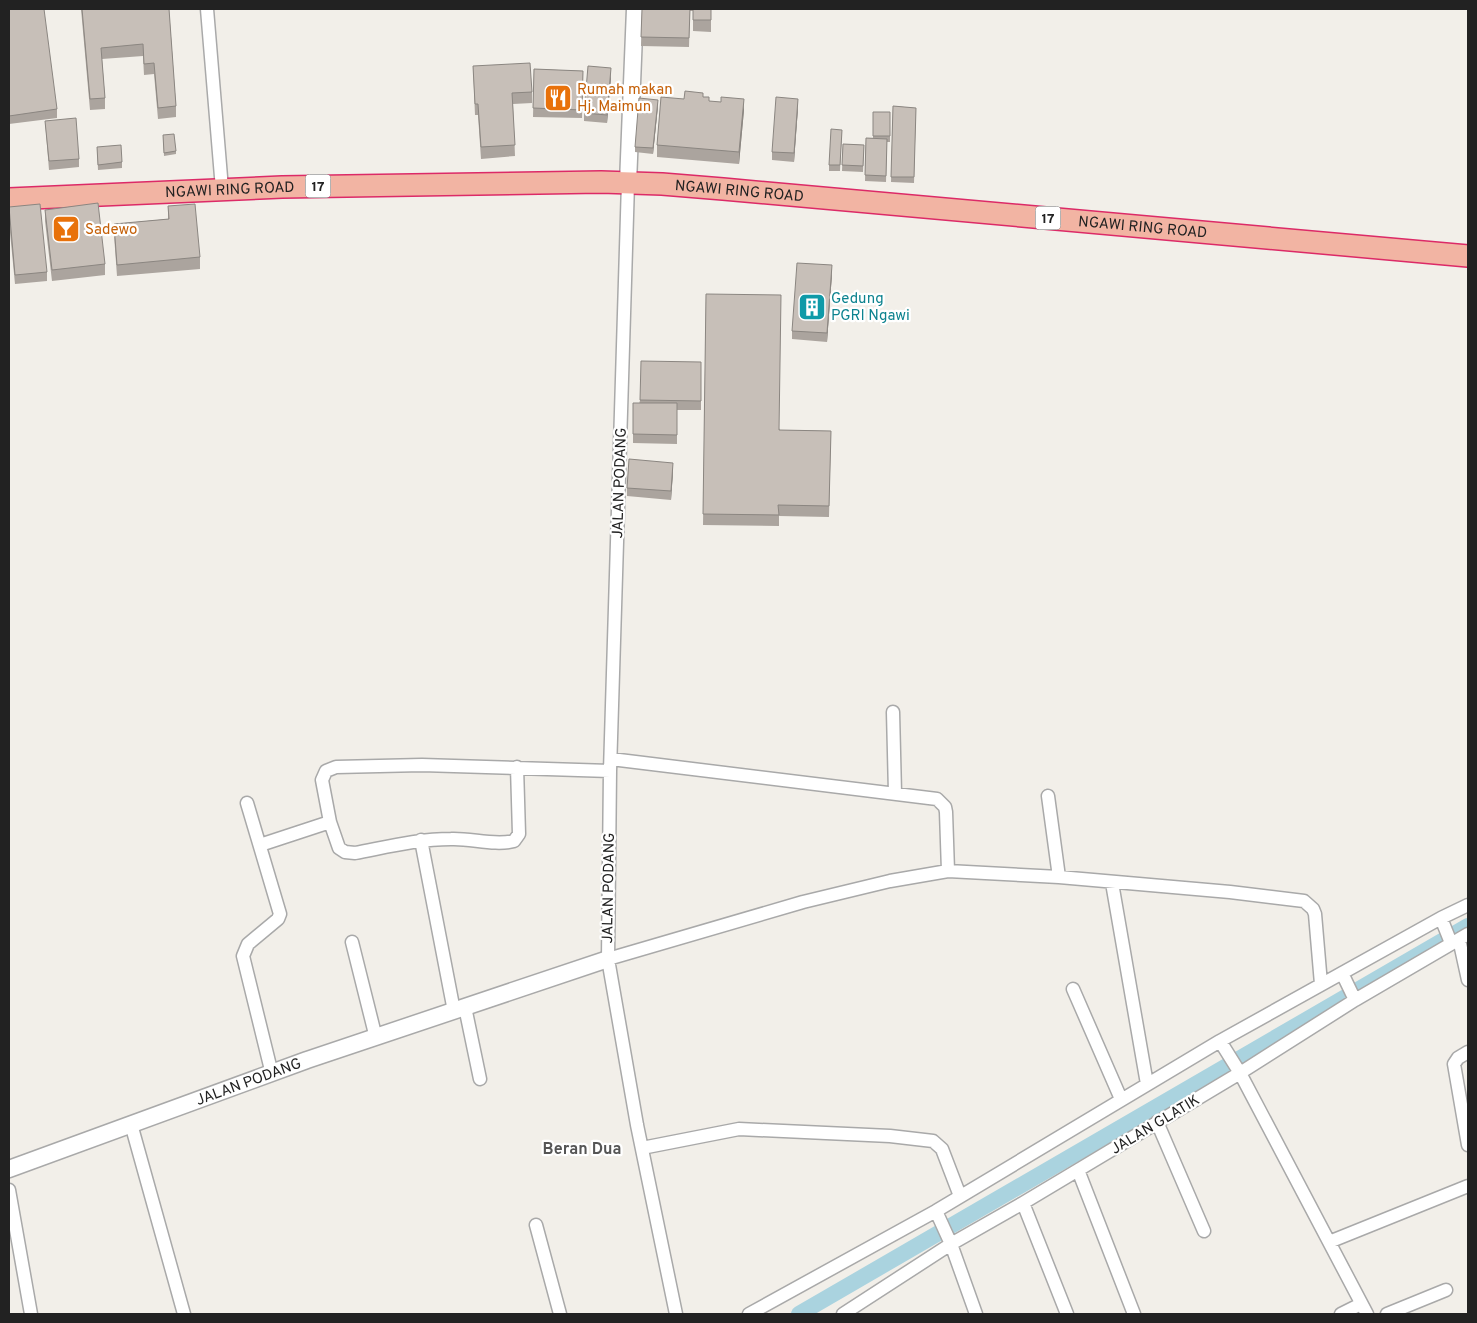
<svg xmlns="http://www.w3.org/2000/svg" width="1477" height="1323" font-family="Overpass,sans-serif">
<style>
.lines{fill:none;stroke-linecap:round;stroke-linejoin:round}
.canal{stroke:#aad3df;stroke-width:16}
.minor-casing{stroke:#a9a9a9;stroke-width:15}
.tertiary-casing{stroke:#a9a9a9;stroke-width:19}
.trunk-casing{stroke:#dc2a67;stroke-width:24}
.minor{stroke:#fff;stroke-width:12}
.tertiary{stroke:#fff;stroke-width:16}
.trunk{stroke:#f2b4a3;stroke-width:21}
.wall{fill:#aba49e}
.shaded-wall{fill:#8b8681}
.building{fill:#c7bfb8;stroke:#8b8681}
.labels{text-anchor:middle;stroke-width:4.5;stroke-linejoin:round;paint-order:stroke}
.shield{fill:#fff;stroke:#646464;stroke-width:1}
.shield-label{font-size:14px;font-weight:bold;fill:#222}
.food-label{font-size:15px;fill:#c56008;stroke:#fff;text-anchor:start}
.street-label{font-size:15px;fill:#222;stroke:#fff}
.culture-label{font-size:15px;fill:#0d838f;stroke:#fff;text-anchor:start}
.neighbourhood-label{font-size:16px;font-weight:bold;fill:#555;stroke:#fff}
</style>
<rect width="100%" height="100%" fill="#f2efe9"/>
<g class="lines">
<!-- canal -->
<path class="canal" d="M799,1314L1468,926"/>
<!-- minor casing -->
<g class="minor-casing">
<path id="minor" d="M207,9L222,189
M628,183L610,771L608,959L637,1125L676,1314
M893,712L895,793
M611,759L937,799L945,807L946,812L948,871
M1048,796L1059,877
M247,803L280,914L278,919L248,944L243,956L272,1074
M330,822L339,848L345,852L355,853C387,847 418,839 451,839C471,838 494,846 514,841L519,834L517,767
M421,840L454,1011
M260,845L330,822L322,780L326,771L336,767L422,765L610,771
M1112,883L1147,1084
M1441,918L1451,943
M1459,939L1468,980
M352,942L376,1038
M608,959L803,902L890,881L948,871L1059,877L1230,892L1304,901L1313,909L1315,914L1321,984
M1342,973L1355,1000
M1073,989L1121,1099
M465,1007L480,1079
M1220,1041L1240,1073L1367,1314
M1468,1052L1458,1058L1454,1064L1468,1145
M1157,1122L1204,1231
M131,1124L184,1314
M642,1148L739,1129L890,1136L933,1141L942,1149L960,1196
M1078,1170L1134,1314
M9,1190L31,1314
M1023,1203L1067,1314
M936,1211L951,1244L976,1314
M536,1225L560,1314
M1329,1242L1468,1186
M749,1314L936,1211L1220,1041L1441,918L1468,905
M843,1314L951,1244L1023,1203L1240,1073L1355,1000L1468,934
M1341,1314L1361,1304
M1387,1314L1446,1290"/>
</g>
<!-- tertiary casing -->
<g class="tertiary-casing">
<g id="tertiary">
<path d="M628,183L635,9"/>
<path id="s1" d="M9,1169L307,1060L608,959"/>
</g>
</g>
<!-- trunk casing -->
<g class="trunk-casing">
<g id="trunk">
<path id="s2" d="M9,199L282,187L601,182L662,184L723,189L1468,256"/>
</g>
</g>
<!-- minor -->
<use href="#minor" class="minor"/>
<!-- tertiary -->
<use href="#tertiary" class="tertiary"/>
<!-- trunk -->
<use href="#trunk" class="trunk"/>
</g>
<!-- wall -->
<path class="wall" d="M9,9L57,109V118L9,124Z
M81,9H169L176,106V117L158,119L154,74L144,75L143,56L102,59L105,98V109L90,110Z
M642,9H711V32L693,31V11H690L689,47L641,46Z
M473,66L532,92V103L513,104L515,156L481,159L478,115H475Z
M534,69L583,71L582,118L533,117Z
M611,77L607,123L584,121V113Z
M703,97L709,101L744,110L739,164L657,157V145L684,99Z
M658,106L653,154L635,152V147Z
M893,106L916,108L914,183L891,182Z
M798,108L794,162L772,160V152Z
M873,112H890V142H887L886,182L865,181L866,138H873Z
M45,121L79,159V167L49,170Z
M842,130L840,171H829V165Z
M163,135L176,151V154L164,156Z
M843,144L864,145L863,172L842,171Z
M97,147L122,162V168L98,170Z
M168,206L200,257V269L117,276L114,235V224L168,219Z
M9,207L47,272V281L15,284L9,222Z
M45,210L105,264V275L52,281L45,221Z
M832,274L827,342L792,339V331Z
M706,294L780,430L831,431L829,517L779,516V526L703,525Z
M701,362V410H677V444L633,443V434L640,400Z
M673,472L671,500L627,496V488Z"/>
<!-- shaded-wall -->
<path class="shaded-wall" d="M611,68V77L607,123V115Z
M744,99V110L739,164V152Z
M798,99V108L794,162V153Z
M658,100V106L653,154V148Z
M832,265V274L827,342V333Z
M673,463V472L671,500V491Z"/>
<!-- building -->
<path class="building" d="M9,9H44L57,109L9,116Z
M82,9H169L176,106L158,108L154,63L144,64L143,44L101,48L105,98L90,99Z
M642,9H690L689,38L641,37Z
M693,9H711V20H693Z
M530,63L532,92L512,93L515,145L481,147L478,104H475L473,66Z
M588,66L611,68L607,115L584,113Z
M534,69L583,71L582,110L533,108Z
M685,91L703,93V97H709V101L721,102V97L744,99L739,152L657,145L661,97L684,99Z
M776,97L798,99L794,153L772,152Z
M639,98L658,100L653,148L635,147Z
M893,106L916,108L914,177H891Z
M873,112H890V136H873Z
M76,118L79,159L49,161L45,121Z
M831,129L842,130L840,165H829Z
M174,134L176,151L164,153L163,135Z
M866,138L887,139L886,176L865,175Z
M843,144L864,145L863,166L842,165Z
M121,145L122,162L98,165L97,147Z
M98,203L105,264L52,270L45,210Z
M40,204L47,272L15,275L9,207Z
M195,204L200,257L117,265L114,224L169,219L168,206Z
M797,263L832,265L827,333L792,331Z
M706,294L781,295L779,430L831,431L829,506L778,505L779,515L703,514Z
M641,361L701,362V401L640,400Z
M633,403H677V435L633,434Z
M629,459L673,463L671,491L627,488Z"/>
<!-- icons -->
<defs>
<g id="restaurant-square" transform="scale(1.4375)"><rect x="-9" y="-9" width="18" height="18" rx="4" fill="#e8710a" stroke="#fff"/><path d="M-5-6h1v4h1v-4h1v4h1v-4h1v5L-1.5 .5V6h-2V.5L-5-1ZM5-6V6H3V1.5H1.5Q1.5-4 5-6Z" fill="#fff"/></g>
<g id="bar-square" transform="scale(1.4375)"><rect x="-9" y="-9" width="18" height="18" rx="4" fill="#e8710a" stroke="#fff"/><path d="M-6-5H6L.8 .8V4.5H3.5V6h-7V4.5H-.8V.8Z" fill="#fff"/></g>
<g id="building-square" transform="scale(1.4375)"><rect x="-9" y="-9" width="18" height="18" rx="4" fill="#0f9aa8" stroke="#fff"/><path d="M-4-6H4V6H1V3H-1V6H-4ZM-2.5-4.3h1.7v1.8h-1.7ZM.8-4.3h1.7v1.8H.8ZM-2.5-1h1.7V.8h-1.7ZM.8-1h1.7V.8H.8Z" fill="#fff"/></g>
</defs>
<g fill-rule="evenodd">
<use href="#restaurant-square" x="558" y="98"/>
<use href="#bar-square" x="66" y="229"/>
<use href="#building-square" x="812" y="307"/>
</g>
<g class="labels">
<!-- shield labels -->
<g class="shield">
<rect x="305.5" y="174.5" width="25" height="23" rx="4"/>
<rect x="1035.5" y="206.5" width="25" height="23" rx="4"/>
</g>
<g class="shield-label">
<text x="318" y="191">17</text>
<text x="1048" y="223">17</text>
</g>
<!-- food labels -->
<g class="food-label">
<text x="577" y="94">Rumah makan<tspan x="577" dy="17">Hj. Maimun</tspan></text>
<text x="85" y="234">Sadewo</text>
</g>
<!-- street labels -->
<g class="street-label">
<text dy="5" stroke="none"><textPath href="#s2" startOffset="221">NGAWI RING ROAD</textPath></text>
<text dy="5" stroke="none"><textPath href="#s2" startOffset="731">NGAWI RING ROAD</textPath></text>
<text dy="5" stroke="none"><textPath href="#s2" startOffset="1136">NGAWI RING ROAD</textPath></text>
<text transform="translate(619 483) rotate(-88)" y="5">JALAN PODANG</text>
<text transform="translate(608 888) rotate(-89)" y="5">JALAN PODANG</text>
<text dy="5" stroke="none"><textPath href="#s1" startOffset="255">JALAN PODANG</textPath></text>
<text transform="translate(1155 1124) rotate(-31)" y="5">JALAN GLATIK</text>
</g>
<!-- culture labels -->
<g class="culture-label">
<text x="831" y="303">Gedung<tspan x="831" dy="17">PGRI Ngawi</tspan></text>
</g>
<!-- neighbourhood labels -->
<g class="neighbourhood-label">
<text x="582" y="1154">Beran Dua</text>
</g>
</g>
<!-- border -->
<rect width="1477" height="1323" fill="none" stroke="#222222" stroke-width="20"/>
</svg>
